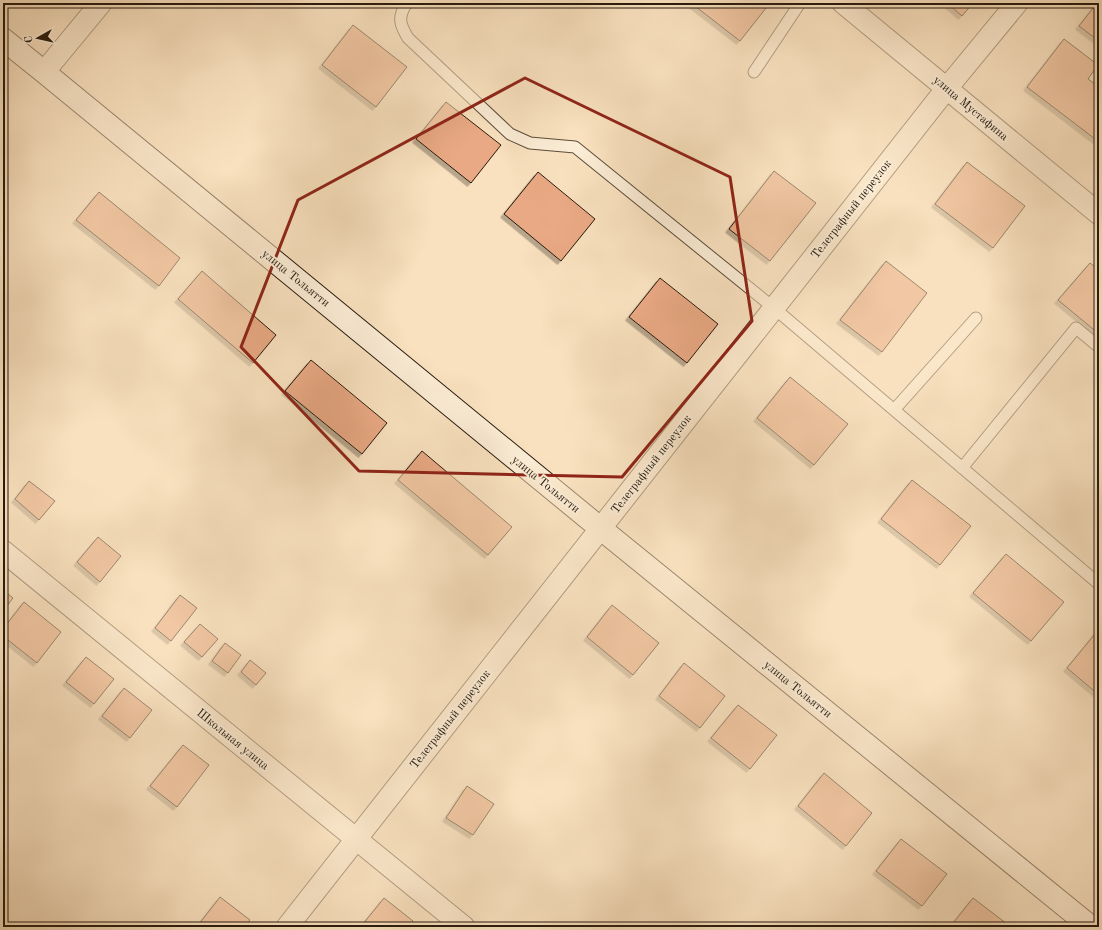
<svg xmlns="http://www.w3.org/2000/svg" width="1102" height="930" font-family="'Old Standard TT',serif">
<style>
.building{fill:#e9a984;stroke:#281a0d;filter:url(#shadow)}
.lines{fill:none;stroke-linecap:round;stroke-linejoin:round}
.lane-casing{stroke:#5c4c3a;stroke-width:13}
.street-casing{stroke:#5c4c3a;stroke-width:23}
.secondary-casing{stroke:#281a0d;stroke-width:24}
.lane{stroke:#fbecd5;stroke-width:11}
.street{stroke:#fbecd5;stroke-width:21}
.secondary{stroke:#fbecd5;stroke-width:22}
.marked{fill:none;stroke:#8f2418;stroke-width:3;stroke-linejoin:round}
.labels{text-anchor:middle;stroke-width:4;stroke-linejoin:round;paint-order:stroke}
.street-label{font-size:12px;fill:#281a0d;stroke:#fbecd5}
</style>
<defs>
<filter id="shadow"><feDropShadow dx="-3.5" dy="3.5" stdDeviation="0" flood-color="#0004"/></filter>
</defs>
<rect width="100%" height="100%" fill="#f9e1bf"/>
<filter id="stains"><feTurbulence type="fractalNoise" baseFrequency=".005" numOctaves="4"/><feColorMatrix values="0 0 0 0 .2 0 0 0 0 .09 0 0 0 0 .02 0 0 0 .5 -.17"/></filter>
<radialGradient id="worn" r=".72"><stop offset=".6" stop-color="#630" stop-opacity="0"/><stop offset="1" stop-color="#630" stop-opacity=".3"/></radialGradient>
<!-- building -->
<path class="building" d="M691,3H770L740,41Z
M947,3H973L962,16Z
M1097,3H1099V41L1079,26Z
M353,25L407,67L376,107L322,65Z
M1064,39L1098,65L1088,79L1099,87V142L1027,87Z
M446,102L501,145L471,183L416,139Z
M967,162L1025,206L993,248L935,204Z
M774,171L816,203L770,261L729,229Z
M538,172L595,219L561,261L504,214Z
M99,192L180,258L159,286L76,220Z
M886,261L927,293L882,352L840,320Z
M1090,263L1099,270V334L1058,300Z
M202,271L276,335L253,363L178,299Z
M660,278L718,324L687,363L629,317Z
M311,360L387,423L362,454L285,391Z
M790,377L848,424L814,465L757,418Z
M422,451L512,527L488,555L398,480Z
M912,480L971,526L940,565L881,519Z
M29,481L55,501L39,520L15,499Z
M98,537L121,556L100,582L77,562Z
M1006,554L1064,602L1031,641L973,593Z
M3,590L13,598L3,611Z
M180,595L197,608L171,641L155,628Z
M24,602L61,632L37,663L3,636V629Z
M612,605L659,643L633,675L587,637Z
M200,624L218,639L202,657L184,642Z
M1099,629V695L1067,668Z
M225,643L241,655L228,673L212,661Z
M86,657L114,679L94,704L66,682Z
M250,660L266,673L256,685L241,672Z
M684,663L725,696L700,728L659,696Z
M124,688L152,710L130,738L102,716Z
M738,705L777,735L750,769L711,738Z
M183,745L209,765L177,807L150,786Z
M824,773L872,813L846,846L798,806Z
M467,786L494,804L473,835L446,818Z
M901,839L947,874L922,906L876,871Z
M220,897L250,920L244,927H203L199,924Z
M384,898L413,921L409,927H367L363,924Z
M973,898L1011,927H950Z"/>
<g class="lines">
<!-- lane casing -->
<g class="lane-casing">
<path id="lane" d="M407,3C397,17 400,25 408,38L510,134L530,143L575,147L774,308L1099,584
M754,72L800,3
M894,410L976,318
M962,468L1076,328L1099,347"/>
</g>
<!-- street casing -->
<g class="street-casing">
<path id="street" d="M843,3L1099,214
M44,72L101,3
M3,551L464,927
M287,927L947,88L1017,3"/>
</g>
<!-- secondary casing -->
<g class="secondary-casing">
<path id="secondary" d="M3,39L44,72L600,528L1091,927"/>
</g>
<!-- lane -->
<use href="#lane" class="lane"/>
<!-- street -->
<use href="#street" class="street"/>
<!-- secondary -->
<use href="#secondary" class="secondary"/>
</g>
<!-- marked area -->
<path d="M0 0H1102V930H0ZM525,78L730,177L752,321L622,477L359,471L241,347L298,200Z" fill="#f9e1bf" fill-opacity=".55" fill-rule="evenodd"/>
<path class="marked" d="M525,78L730,177L752,321L622,477L359,471L241,347L298,200Z"/>
<g class="labels">
<!-- street labels -->
<g class="street-label">
<text transform="translate(971 108) rotate(40)" y="4">улица Мустафина</text>
<text transform="translate(851 209) rotate(-52)" y="4">Телеграфный переулок</text>
<text transform="translate(296 278) rotate(39)" y="4">улица Тольятти</text>
<text transform="translate(651 464) rotate(-52)" y="4">Телеграфный переулок</text>
<text transform="translate(546 484) rotate(39)" y="4">улица Тольятти</text>
<text transform="translate(798 689) rotate(39)" y="4">улица Тольятти</text>
<text transform="translate(450 719) rotate(-52)" y="4">Телеграфный переулок</text>
<text transform="translate(233 739) rotate(39)" y="4">Школьная улица</text>
</g>
</g>
<!-- margin -->
<rect width="1102" height="930" fill="none" stroke="#f9e1bf" stroke-width="16"/>
<rect x="4" y="4" width="1094" height="922" fill="none" stroke="#281a0d" stroke-width="2"/>
<rect x="8" y="8" width="1086" height="914" fill="none" stroke="#281a0d"/>
<!-- north arrow -->
<g transform="translate(38 38) rotate(262)" stroke="#fbecd5" stroke-width="3" paint-order="stroke">
<path d="M0-3L7 15L0 10L-7 15Z" fill="#281a0d"/>
<text y="-6" font-size="11" font-weight="bold" text-anchor="middle" fill="#281a0d">С</text>
</g>
<rect width="100%" height="100%" filter="url(#stains)"/>
<rect width="100%" height="100%" fill="url(#worn)"/>
</svg>
